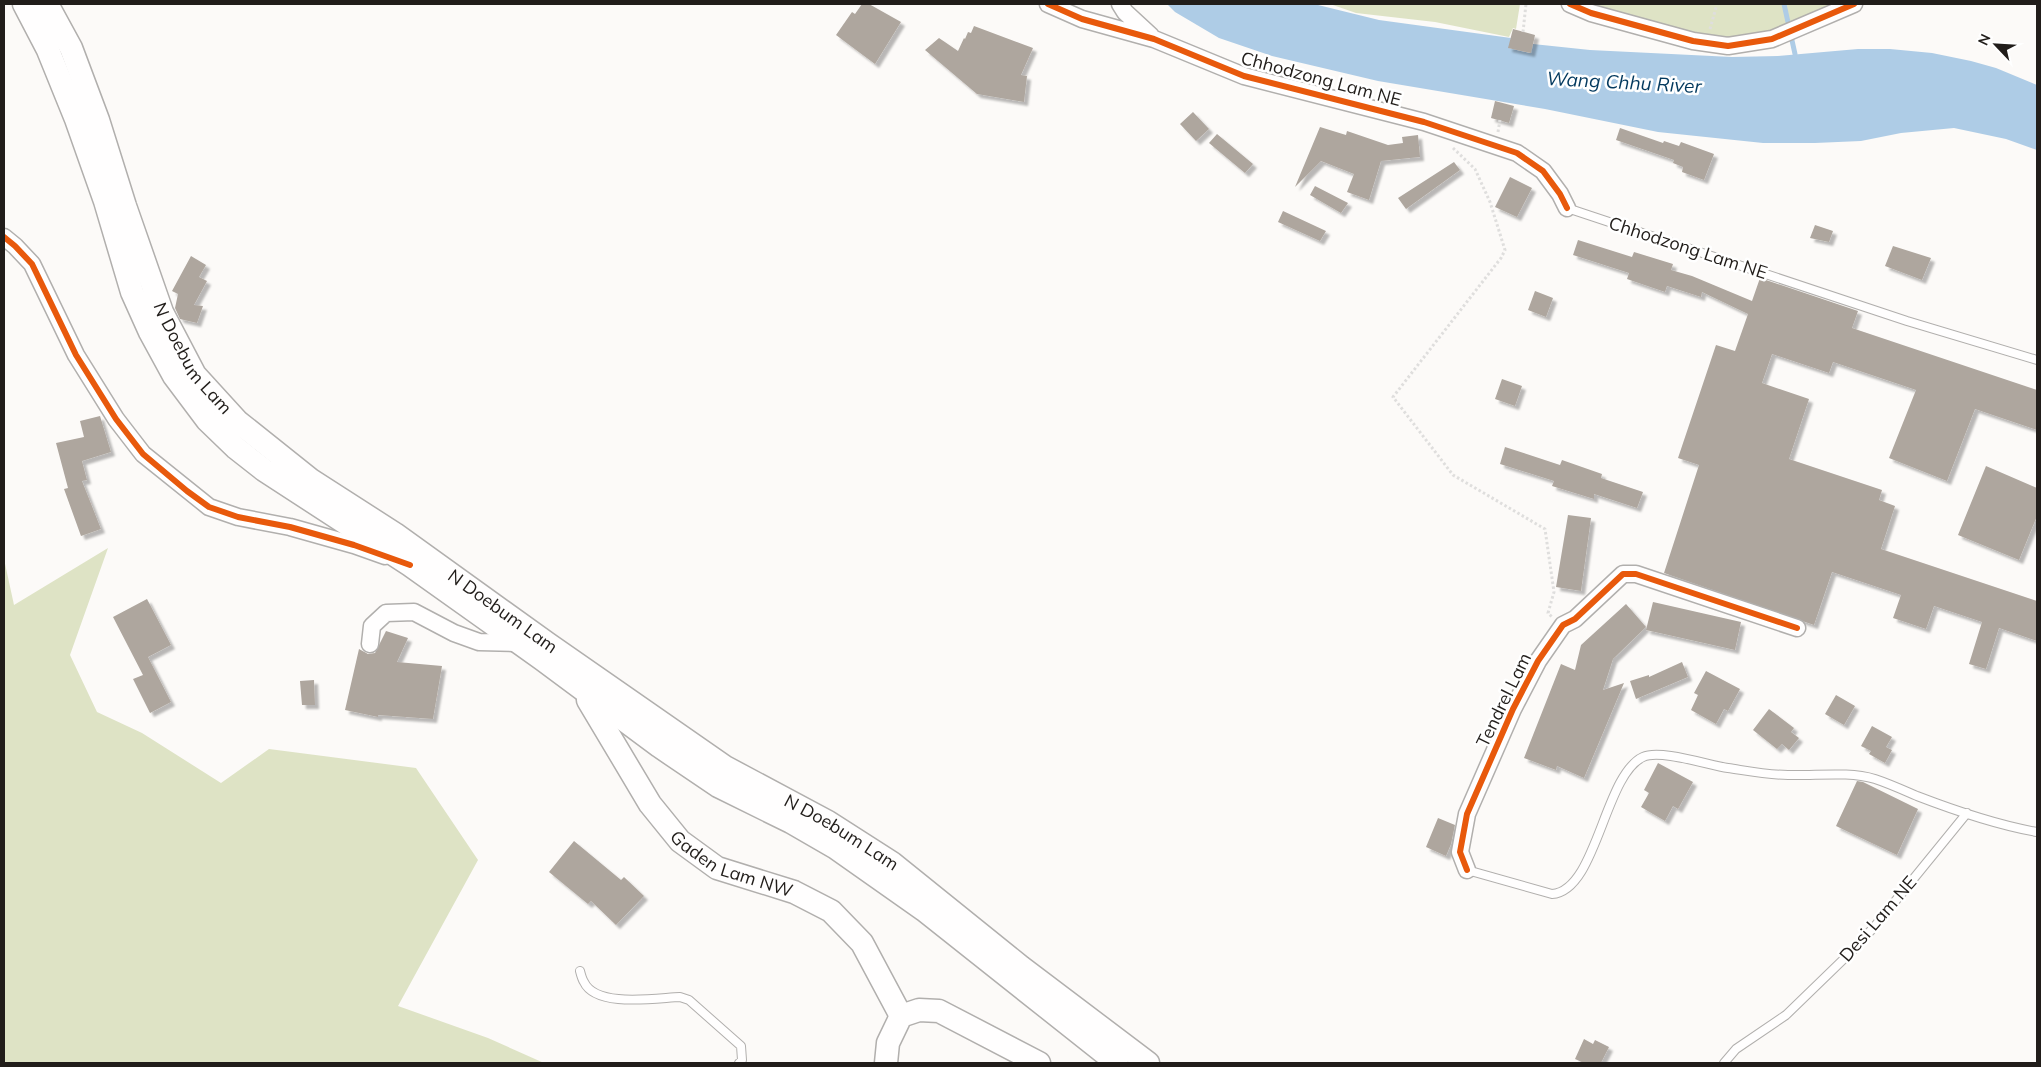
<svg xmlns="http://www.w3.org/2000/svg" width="2041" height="1067" font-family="Mulish,sans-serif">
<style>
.green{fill:#dee3c5}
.water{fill:#aecce6}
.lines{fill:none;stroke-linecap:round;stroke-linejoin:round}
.stream{stroke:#aecce6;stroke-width:5}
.building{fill:#aea69e;filter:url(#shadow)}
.service-casing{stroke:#b1afad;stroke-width:10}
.minor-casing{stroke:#b1afad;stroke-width:19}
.secondary-casing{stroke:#b1afad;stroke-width:25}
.path{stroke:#dfdedd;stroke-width:3;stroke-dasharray:2.5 2.5;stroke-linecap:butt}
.service{stroke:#fffefe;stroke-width:8}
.minor{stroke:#fffefe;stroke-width:16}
.secondary{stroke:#fffefe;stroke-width:22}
.cycleway-casing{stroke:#fff;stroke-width:9}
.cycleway{stroke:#e8590c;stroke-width:6}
.labels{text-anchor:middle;stroke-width:5;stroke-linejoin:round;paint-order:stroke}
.street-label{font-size:18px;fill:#211d1a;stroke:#fff}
.water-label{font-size:19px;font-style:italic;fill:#03395e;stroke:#fff}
</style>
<defs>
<filter id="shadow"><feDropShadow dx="4" dy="4" stdDeviation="1" flood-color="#0004"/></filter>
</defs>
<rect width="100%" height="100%" fill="#fcfaf8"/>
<!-- green -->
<path class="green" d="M1330,4H1520L1516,29L1513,28L1509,37L1435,22L1356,13Z
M1587,4H1843L1784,28L1727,41L1697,38Z
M108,548L70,655L97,712L142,733L221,783L269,749L416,768L478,860L398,1006L488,1038L544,1063H4V559L14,605Z"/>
<!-- water -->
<path class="water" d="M1167,4H1314L1379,20L1511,38L1509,48L1530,53L1533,44L1590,50L1732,57L1778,56L1858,49H1890L1932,53L1971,61L1996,68L2037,85V150L2006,139L1954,128L1901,133L1861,141L1815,143H1763L1658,132L1545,109L1378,81L1272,56L1219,38L1175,12Z"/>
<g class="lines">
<!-- stream -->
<path class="stream" d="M1784,4L1795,54"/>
</g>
<!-- building -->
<path class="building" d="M862,4H869L901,22L875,64L836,35L852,12L855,14Z
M974,26L1033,48L1021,75L1027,76L1024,102L977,94L925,50L939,38L958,51L964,38L965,39L968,32L971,33Z
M1513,29L1535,35L1531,53L1508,48Z
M1495,101L1514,106L1509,123L1491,118Z
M1193,112L1209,129L1196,141L1180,124Z
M1320,127L1346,135L1347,131L1388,145L1403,143L1402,137L1418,135L1420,157L1381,161L1369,200L1347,192L1354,174L1321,161L1295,187Z
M1620,128L1663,143L1664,141L1679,146L1681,142L1714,154L1704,180L1682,172L1683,167L1673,163L1674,160L1616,140Z
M1217,134L1253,164L1245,173L1209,143Z
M1454,162L1460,170L1406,209L1398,198Z
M1510,177L1532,188L1517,217L1495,207Z
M1315,186L1348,203L1341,213L1310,195Z
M1283,211L1326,231L1320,241L1278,222Z
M1815,225L1833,231L1829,242L1810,238Z
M1578,240L1632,257L1634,252L1673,264L1671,270L1692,276L1752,301L1760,278L1858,311L1852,328L2037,390V430L1975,409L1947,481L1889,458L1916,390L1833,362L1829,373L1772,354L1762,383L1809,399L1789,459L1882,490L1879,500L1895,506L1881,549L2037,601V641L1999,628L1986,669L1969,664L1982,622L1934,606L1926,629L1893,618L1901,595L1832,572L1814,625L1664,573L1699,465L1678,458L1716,345L1735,351L1748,314L1702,292L1701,297L1667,286L1665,292L1627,279L1629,273L1573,255Z
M1893,246L1931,258L1922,280L1885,266Z
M191,256L206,265L199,277L207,281L194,305L203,306L197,323L180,319L175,308L178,294L172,291Z
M1535,291L1553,298L1546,317L1528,310Z
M1502,379L1522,386L1515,406L1495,399Z
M100,416L111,452L82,461L87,480L82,481L101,529L81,536L64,489L68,488L56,443L84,437L80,421Z
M1505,447L1560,465L1562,460L1602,474L1601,478L1643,492L1637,508L1594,494V499L1552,486L1554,481L1500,464Z
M1986,466L2037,488V516L2019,560L1958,535Z
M1568,515L1591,518L1581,591L1556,587Z
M147,599L171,645L148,657L171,702L150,713L133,679L143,675L113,617Z
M1653,602L1741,622L1735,650L1646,630Z
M1626,604L1646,627L1613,659L1603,690L1624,683L1584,778L1557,766L1556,770L1524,758L1561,664L1575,670L1581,645Z
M386,631L408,638L397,662L442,666L433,719L378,715V717L345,710L359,649L368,654L375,653Z
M1682,662L1688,677L1636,699L1630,681L1649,675V677Z
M1706,671L1740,689L1728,711L1724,709L1716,724L1691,710L1698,695L1694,693Z
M314,680L315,705H302L300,681Z
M1836,695L1855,706L1844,725L1825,714Z
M1769,709L1794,728L1791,732L1799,738L1789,750L1782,744L1777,749L1753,730Z
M1872,726L1892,737L1886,747L1892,750L1885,763L1869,754L1871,751L1861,746Z
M1658,763L1693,782L1678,809L1673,806L1665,821L1641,807L1649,793L1644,790Z
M1857,781L1863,782L1918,809L1897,855L1836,826Z
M1438,818L1455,825L1451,844L1446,856L1426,847Z
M574,841L621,880L624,877L644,896L616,925L591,901L588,904L549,872Z
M1584,1039L1593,1044L1595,1040L1609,1047L1601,1063H1584L1575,1059Z"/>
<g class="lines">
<!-- service casing -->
<g class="service-casing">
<path id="service" d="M1567,208L1907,321L2037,360
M1467,870L1552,894C1597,891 1604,775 1643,757C1660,749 1708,765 1728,768C1748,771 1768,775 1788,775C1816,776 1848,771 1875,779C1890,784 1903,790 1917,796C1956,811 1997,825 2037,832
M580,971C581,975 582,979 584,982C596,1008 656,998 680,997L689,1000L741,1046L742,1060L739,1063
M1724,1063L1736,1049L1786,1015L1850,953L1875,926L1967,813"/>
</g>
<!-- minor casing -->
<g class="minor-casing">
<path id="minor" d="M1048,4L1082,19L1154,39L1244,76L1424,122L1517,153L1543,171L1560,194L1567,208
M1120,4L1125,12L1151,36
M1570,4L1591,13L1693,41L1728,46L1772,39L1854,4
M4,237L15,246L32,264L76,355L116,419L143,454L209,507L238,517L290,527L354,545L385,556
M370,644L372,626L386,613L414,612L454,633L479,642L518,643
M1467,870L1460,852L1467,814L1513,709L1538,661L1563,625L1575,619L1623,574H1636L1797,628"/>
</g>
<!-- secondary casing -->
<g class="secondary-casing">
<g id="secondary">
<path d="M24,4L48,50L76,119L105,201L132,292L150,332L174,376L207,420L236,448L264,470L410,565L542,659L659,746L718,786L791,822L836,848L924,910L1117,1063"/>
<path id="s1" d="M47,4L71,48L98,120L125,206L162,312L195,375L237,421L311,480L395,534L548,644L725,767L828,822L892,863L1021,967L1148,1063"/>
<path id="s2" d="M588,700L650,804L680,841L717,868L794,892L831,911L862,943L901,1016"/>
<path d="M886,1063L888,1043L901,1016L919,1010L939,1011L1039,1063"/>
</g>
</g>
<!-- path -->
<path class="path" d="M1710,29L1717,4
M1523,32L1526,4
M1498,132L1500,120
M1453,148L1475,169L1490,202L1505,250L1501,258L1393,397L1453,475L1545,529L1554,592L1548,613L1552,617"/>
<!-- service -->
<use href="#service" class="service"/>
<!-- minor -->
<use href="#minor" class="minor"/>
<!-- secondary -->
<use href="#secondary" class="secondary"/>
<!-- cycleway casing -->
<g class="cycleway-casing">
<path id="cycleway" d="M1048,4L1082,19L1154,39L1244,76L1424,122L1517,153L1543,171L1560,194L1567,208
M1570,4L1591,13L1693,41L1728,46L1772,39L1854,4
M4,237L15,246L32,264L76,355L116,419L143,454L187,491L209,507L238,517L290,527L354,545L410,565
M1467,870L1460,852L1467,814L1513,709L1538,661L1563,625L1575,619L1623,574H1636L1797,628"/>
</g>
<!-- cycleway -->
<use href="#cycleway" class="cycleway"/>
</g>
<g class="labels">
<!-- street labels -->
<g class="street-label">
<text transform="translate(1321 79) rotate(15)" y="6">Chhodzong Lam NE</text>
<text transform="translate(1688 248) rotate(18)" y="6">Chhodzong Lam NE</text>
<text dy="6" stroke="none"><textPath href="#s1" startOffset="385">N Doebum Lam</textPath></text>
<text dy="6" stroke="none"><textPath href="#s1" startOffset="790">N Doebum Lam</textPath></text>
<text transform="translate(1504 700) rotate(-64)" y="6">Tendrel Lam</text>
<text dy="6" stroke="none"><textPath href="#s1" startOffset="1195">N Doebum Lam</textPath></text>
<text dy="6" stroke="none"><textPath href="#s2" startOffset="226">Gaden Lam NW</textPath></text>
<text transform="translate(1878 919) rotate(-49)" y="6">Desi Lam NE</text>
</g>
<!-- water labels -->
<g class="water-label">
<text transform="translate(1624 82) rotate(3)" y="7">Wang Chhu River</text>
</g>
</g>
<!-- border -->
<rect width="2041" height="1067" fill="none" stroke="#211d1a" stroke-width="10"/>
<!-- north arrow -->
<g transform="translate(1996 45) rotate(295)" stroke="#ffffff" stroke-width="4" paint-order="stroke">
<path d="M0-4L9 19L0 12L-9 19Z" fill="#211d1a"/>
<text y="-8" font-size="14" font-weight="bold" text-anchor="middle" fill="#211d1a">N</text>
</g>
</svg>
